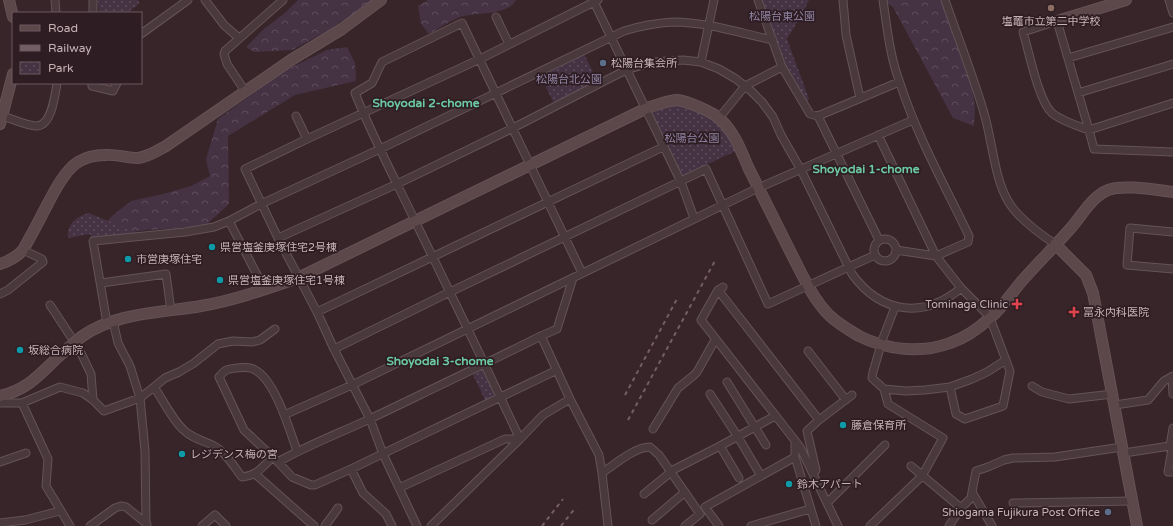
<svg xmlns="http://www.w3.org/2000/svg" width="1173" height="526" font-family="'Varela Round','Noto Sans JP',sans-serif">
<style>
.forest{fill:url(#forest-crowns)}
.park{fill:url(#park-dots)}
.lines{fill:none;stroke-linecap:round;stroke-linejoin:round}
.street-casing{stroke:#645357;stroke-width:9}
.secondary-casing{stroke:#645357;stroke-width:12}
.street{stroke:#49383c;stroke-width:7}
.secondary{stroke:#5c474b;stroke-width:10}
.rail{stroke:#735f63;stroke-width:2;stroke-dasharray:4 4;stroke-linecap:butt}
.secondary-bridge-casing{stroke:#645357;stroke-width:12;stroke-linecap:butt}
.secondary-bridge{stroke:#5c474b;stroke-width:10}
.education-dot{fill:#8d6e63;stroke:#2e1d22;stroke-width:1.5}
.service-dot{fill:#5c6f8a;stroke:#2e1d22;stroke-width:1.5}
.culture-dot{fill:#0f9aa8;stroke:#2e1d22;stroke-width:1.5}
.health-dot{fill:#e0444e;stroke:#2e1d22;stroke-width:1.5}
.labels{text-anchor:middle;stroke-width:3.5;stroke-linejoin:round;paint-order:stroke}
.park-label{font-size:11px;fill:#9083a3;stroke:#2e1d22}
.poi-label{font-size:11px;fill:#c5b3b7;stroke:#2e1d22;text-anchor:start}
.neighbourhood-label{font-size:12px;font-weight:bold;fill:#6bc8a2;stroke:#2e1d22}
</style>
<defs>
<pattern id="forest-crowns" width="20" height="18" patternUnits="userSpaceOnUse"><rect width="20" height="18" fill="#453243"/><path d="M2 6a3 3 0 1 1 6 0M12 15a3 3 0 1 1 6 0" fill="none" stroke="#5e4d5c"/></pattern>
<pattern id="park-dots" width="8" height="8" patternUnits="userSpaceOnUse"><rect width="8" height="8" fill="#453243"/><path d="M2 2h.1M6 6h.1" fill="none" stroke="#5e4d5c" stroke-width="1.8" stroke-linecap="round"/></pattern>
</defs>
<rect width="100%" height="100%" fill="#38252a"/>
<!-- forest -->
<path class="forest" d="M298,0H374L329,30L292,50L254,52L246,47L264,29L286,12Z
M428,0H516C508,16 475,12 460,17C450,21 439,28 429,34L421,24L418,6Z
M881,0H943L971,78L975,108L974,126L953,118L893,7Z
M347,47L355,63L356,81L295,95L228,136L229,204L207,224L180,228L147,230L96,236L112,216L131,201L163,194L191,186L210,176L206,159L218,119L286,70L327,50Z"/>
<!-- park -->
<path class="park" d="M98,0H137L140,3L127,13H99Z
M759,0H809L802,14L787,39L809,99L806,102L786,66Z
M584,54L598,82L554,103L540,76Z
M676,100L719,118L740,149L708,164L681,182L645,109Z
M89,213L143,235L93,241L90,234L68,238C66,224 77,216 89,213Z
M485,364L501,398L487,404L471,371Z"/>
<g class="lines">
<!-- street casing -->
<g class="street-casing">
<path id="street" d="M55,0L56,13
M93,0V13
M205,0L224,25L239,38
M758,0L782,67L810,114L818,116
M843,0L846,35L860,98
M883,0C887,28 890,57 900,83C917,136 945,186 969,236L968,242L936,256L896,250
M945,0C958,38 973,75 984,113C992,139 994,177 1008,201C1017,217 1040,234 1055,244
M1169,0L1173,13
M594,2L681,182L694,218
M496,17L509,44
M141,34L188,0
M1068,58L1173,27
M701,62L714,0
M92,83V86L113,91L117,83
M245,91L227,64L224,54L225,51L283,0
M1078,93L1173,64
M1173,103L1089,130C1077,126 1062,121 1052,113C1038,100 1029,51 1023,32L1057,21L1089,130L1094,149L1173,152
M0,115C10,118 26,126 37,126C52,125 55,95 57,83
M296,116L307,139
M719,118L745,86L782,67
M878,135L936,256L961,288L987,314L990,318L1010,371L1003,406L965,419L956,414L950,387
M229,221L265,290
M1173,232L1130,228L1127,265L1173,269
M278,238L397,184L513,128L626,70L653,62L683,60L701,62L719,69L736,79L751,91L762,102L773,117L781,135L801,170L852,274C881,314 924,319 961,288
M874 250a11 11 0 1 1 22 0a11 11 0 1 1-22 0Z
M879,240L818,116L899,82
M573,278L557,329L541,336L570,399L599,455L602,473L608,526
M101,283L166,274L171,311
M723,287L718,290L701,320L800,447L838,526
M718,290L819,420L852,395
M0,294L8,290L43,262L42,259L23,250
M50,305L79,349L91,374L93,400
M895,307L883,338L873,372L872,378L884,389L906,391L925,390L950,387L972,379L987,372L1006,360
M317,312L663,147
M113,321L118,343L130,366L140,398L145,451L146,523
M107,323L93,241L185,232L214,227L229,221L261,204L380,149L624,31C640,26 656,23 673,22C706,22 740,33 773,40
M334,349L450,292L706,169L768,304L875,255
M808,351L846,400
M1172,377L1173,394
M727,382L766,445
M1032,386L1042,392L1069,399L1113,394
M710,394L738,437L761,476
M0,403H22L60,387L83,393L93,400L104,411L140,398L154,387
M22,403L48,459L46,486L70,526
M1115,405L1148,400L1164,381L1173,376
M284,415L352,385L756,189L913,120
M1173,428L1170,446L1172,449L1168,472H1173
M653,429L678,388L693,376L697,372L715,340
M795,441V457L816,526
M720,446L739,478
M297,451C290,431 275,380 255,370C251,367 242,367 237,368C228,369 225,369 219,377L244,430L278,462L292,477L311,485H315L351,469L557,370
M1124,453L1170,446
M273,457C263,466 257,476 242,477C234,467 226,452 214,446C205,441 194,439 186,432C174,423 163,400 154,387L165,378L179,372L194,363L218,344L233,341L252,342L260,340L275,329
M0,462L26,453
M278,462C308,445 340,433 372,418C428,391 485,364 541,336
M911,466L961,508
M351,469L363,493L386,514L392,526
M602,473C615,464 635,447 650,447L659,455L700,514L685,526
M255,474L314,526
M813,474L816,470L807,431L819,420
M399,488L505,439H520C486,367 452,296 417,225C396,181 373,138 355,93L372,83L382,62L462,23L582,273
M644,494L671,472L673,470L720,446L775,416
M827,503L885,445
M1013,503L1132,501
M652,520L685,492
M0,523L25,520L60,511
M90,526L115,508L121,506L126,507L147,524
M202,526L215,515L226,526
M325,526L338,508
M417,526L383,454L370,419L334,349L317,312L278,238L245,169L307,139L480,59L598,0
M431,526L520,439L543,415L570,399
M719,526L705,507L795,457
M751,526L810,509
M870,526L922,476L943,438L888,404L884,389
M949,526L961,508L971,498L972,492
M992,526L972,492L976,471L988,467L1004,460L1013,458L1055,457L1122,447"/>
</g>
<!-- secondary casing -->
<g class="secondary-casing">
<path id="secondary" d="M9,0L13,17
M1057,21L1126,0
M0,124L13,74
M1055,244L1086,275L1093,293L1137,526
M0,264C9,261 17,257 23,250C31,236 38,223 45,209C53,194 64,171 78,162C86,157 96,155 105,155C116,154 127,158 138,158C148,157 157,151 166,146L291,60L342,29L381,0
M81,337C116,312 161,313 201,306C235,300 266,289 298,278L645,109C652,106 670,100 677,100C687,101 713,112 720,119C735,133 741,151 749,169C763,197 777,225 791,253C802,274 812,298 829,315C837,323 849,330 859,336C887,350 921,354 950,343C965,338 979,328 990,318C1002,308 1011,294 1021,282C1037,264 1054,247 1070,229C1082,216 1091,197 1108,190C1123,184 1156,190 1173,192
M0,396C27,390 39,375 58,357"/>
</g>
<!-- street -->
<use href="#street" class="street"/>
<!-- secondary -->
<use href="#secondary" class="secondary"/>
<!-- rail -->
<path class="rail" d="M625,395L677,299
M628,420L716,259
M542,526L563,499
M561,526L576,507"/>
<!-- secondary-bridge casing -->
<g class="secondary-bridge-casing">
<path id="secondary-bridge" d="M58,357L81,337"/>
</g>
<!-- secondary-bridge -->
<use href="#secondary-bridge" class="secondary-bridge"/>
</g>
<!-- markers -->
<circle class="education-dot" cx="1051" cy="8" r="4"/>
<g class="service-dot">
<circle cx="603" cy="63" r="4"/>
<circle cx="1108" cy="512" r="4"/>
</g>
<g class="culture-dot">
<circle cx="212" cy="247" r="4"/>
<circle cx="128" cy="259" r="4"/>
<circle cx="220" cy="280" r="4"/>
<circle cx="20" cy="350" r="4"/>
<circle cx="843" cy="425" r="4"/>
<circle cx="182" cy="454" r="4"/>
<circle cx="789" cy="484" r="4"/>
</g>
<g class="health-dot">
<path d="M1015 298h4v4h4v4h-4v4h-4v-4h-4v-4h4z"/>
<path d="M1072 306h4v4h4v4h-4v4h-4v-4h-4v-4h4z"/>
</g>
<g class="labels">
<!-- park labels -->
<g class="park-label">
<text x="782" y="20">松陽台東公園</text>
<text x="569" y="83">松陽台北公園</text>
<text x="692" y="142">松陽台公園</text>
</g>
<!-- poi labels -->
<g class="poi-label">
<text x="1051" y="25" text-anchor="middle">塩竈市立第二中学校</text>
<text x="611" y="67">松陽台集会所</text>
<text x="220" y="251">県営塩釜庚塚住宅2号棟</text>
<text x="136" y="263">市営庚塚住宅</text>
<text x="228" y="284">県営塩釜庚塚住宅1号棟</text>
<text x="1008" y="308" text-anchor="end">Tominaga Clinic</text>
<text x="1083" y="316">冨永内科医院</text>
<text x="28" y="354">坂総合病院</text>
<text x="851" y="429">藤倉保育所</text>
<text x="190" y="458">レジデンス梅の宮</text>
<text x="797" y="488">鈴木アパート</text>
<text x="1100" y="516" text-anchor="end">Shiogama Fujikura Post Office</text>
</g>
<!-- neighbourhood labels -->
<g class="neighbourhood-label">
<text x="426" y="107">Shoyodai 2-chome</text>
<text x="866" y="173">Shoyodai 1-chome</text>
<text x="440" y="365">Shoyodai 3-chome</text>
</g>
</g>
<!-- legend -->
<rect x="12" y="12" width="130" height="72" fill="#2e1d22" stroke="#6a595e"/>
<rect x="20" y="25" width="20" height="6" fill="#5c474b" stroke="#6a595e"/>
<text x="48" y="32" font-size="12" fill="#c5b3b7">Road</text>
<rect x="20" y="45" width="20" height="6" fill="#735f63" stroke="#6a595e"/>
<text x="48" y="52" font-size="12" fill="#c5b3b7">Railway</text>
<rect x="20" y="62" width="20" height="12" fill="url(#park-dots)" stroke="#6a595e"/>
<text x="48" y="72" font-size="12" fill="#c5b3b7">Park</text>
</svg>
